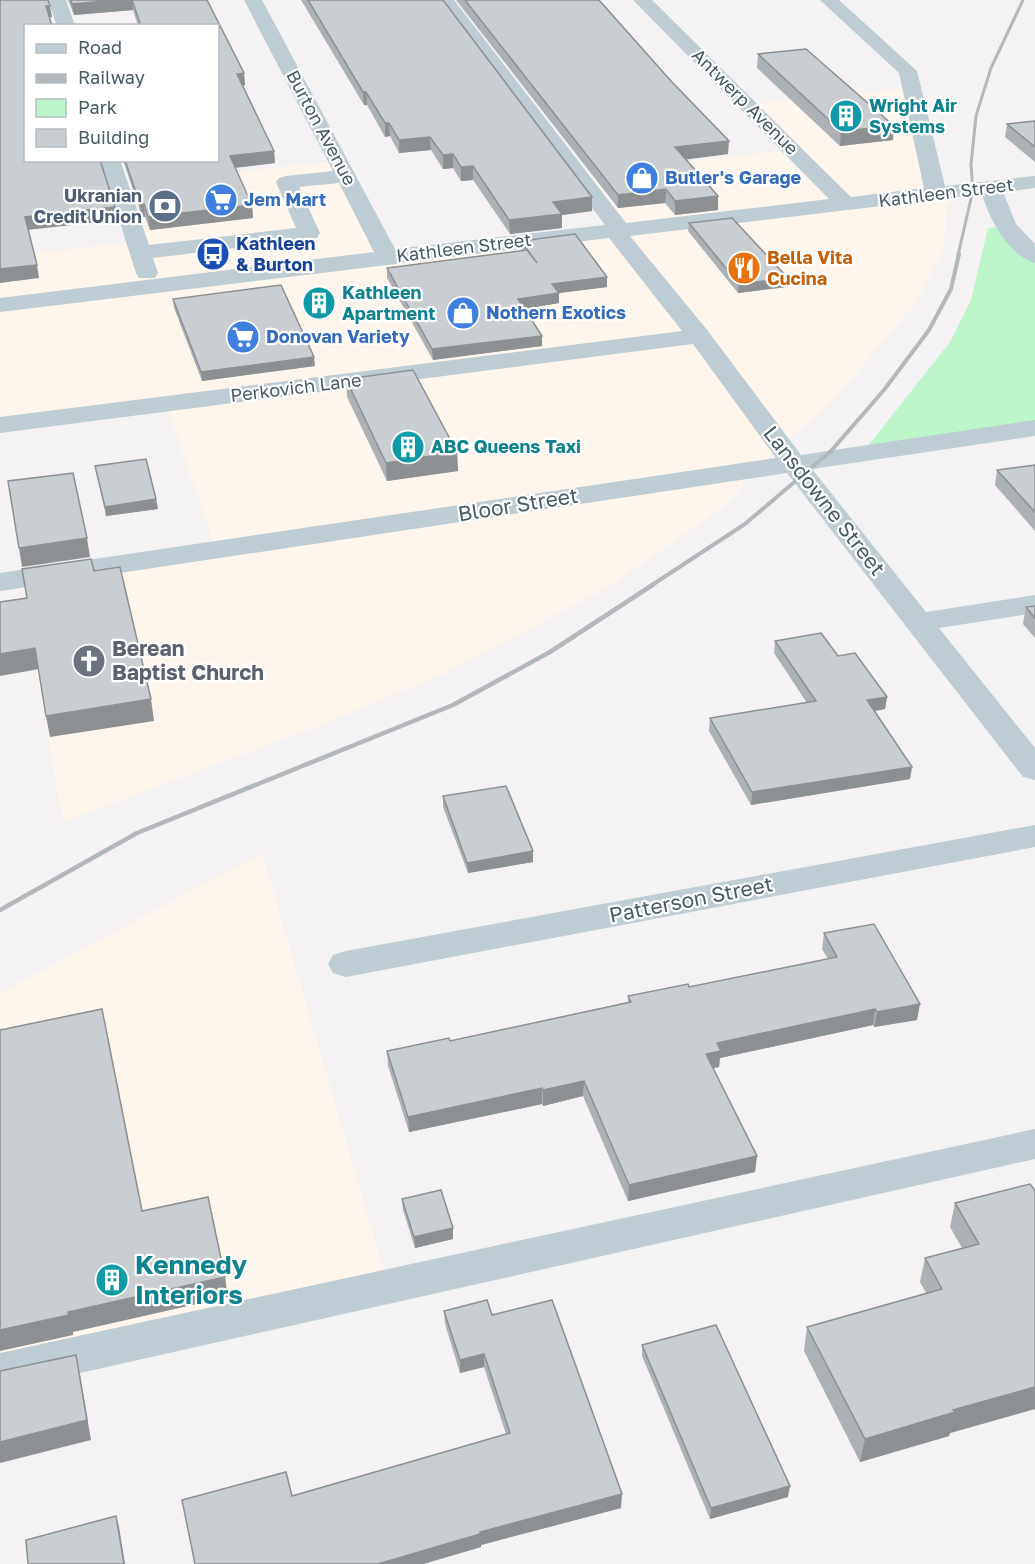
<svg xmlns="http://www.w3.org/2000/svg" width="1035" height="1564" font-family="'Golos Text',sans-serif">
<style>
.commercial{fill:#fef6ec}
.green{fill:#bdf5ca}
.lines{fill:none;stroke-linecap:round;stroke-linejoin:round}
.minor{fill:#beccd3;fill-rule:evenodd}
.rail-far2{stroke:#b3b8bd;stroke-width:3}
.rail-far1{stroke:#b3b8bd;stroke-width:4}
.rail{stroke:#b3b8bd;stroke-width:4.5}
.wall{fill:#acb1b5}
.shaded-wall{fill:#8c9093}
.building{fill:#c8ced2;stroke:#8c9093;stroke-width:1.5}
.labels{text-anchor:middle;stroke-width:4.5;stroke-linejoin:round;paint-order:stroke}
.far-street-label{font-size:18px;fill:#475a62;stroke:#fff}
.far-culture-label{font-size:18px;font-weight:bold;fill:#0d838f;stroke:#fff;text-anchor:start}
.far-shop-label{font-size:18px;font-weight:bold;fill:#366cbe;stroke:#fff;text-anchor:start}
.far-service-label{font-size:18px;font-weight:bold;fill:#4e5e75;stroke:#fff;text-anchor:end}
.far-transit-label{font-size:18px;font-weight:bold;fill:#164399;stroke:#fff;text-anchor:start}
.far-food-label{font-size:18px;font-weight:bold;fill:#c56008;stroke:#fff;text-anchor:start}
.street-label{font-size:21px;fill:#475a62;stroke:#fff}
.worship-label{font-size:21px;font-weight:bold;fill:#5b616d;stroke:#fff;text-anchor:start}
.near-culture-label{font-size:26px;font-weight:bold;fill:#0d838f;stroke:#fff;text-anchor:start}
</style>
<rect width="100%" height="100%" fill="#f4f2f2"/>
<!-- commercial -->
<path class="commercial" d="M913,87L936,178L948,194L944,248L915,304L828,406L779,447L721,509L610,586L443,674L329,722L63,822L21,581L216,551L166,403L0,425V257L134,242L116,185L338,161L388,259L612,233L579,173L790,150L746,105Z
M262,853L389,1289L0,1375V993Z"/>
<!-- green -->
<path class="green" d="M1003,226L1035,258V430L860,456L950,342L971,300L988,228Z"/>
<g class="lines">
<!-- minor -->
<path class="minor" d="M48,0H66L75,26H57Z
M244,0H262L395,249L605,225L436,0H454L626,223L829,199L633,0H652L851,197L924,188L899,73L820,0H839L917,71L945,186L1035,176V188L1003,192L1016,224L1035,244V263C1009,256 989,219 982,194L630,236L708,331L801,455L1035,420V436L812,469L926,612L1035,595V613L939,628L1035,748V780L1023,777L787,473L0,591V573L776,458L693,344L0,433V417L682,331L609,238L0,312V298L374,252L339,183L299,187L320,233L317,238L153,258L158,273L155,278H139L136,273L100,160H120L149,245L296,228L276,182L279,178L286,176L333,171Z
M1035,825V847L346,977L333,973L328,964L333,955L346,951Z
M1035,1129V1159L0,1391V1353Z"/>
<!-- rail-far2 -->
<path class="rail-far2" d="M958,255L973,190L971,165L976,116L991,68L1023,0"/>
<!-- rail-far1 -->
<path class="rail-far1" d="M652,585L745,524L831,451L884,390L929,330L951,289L959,254"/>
<!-- rail -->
<path class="rail" d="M0,910L137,833L453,705L550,652L654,584"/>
</g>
<!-- wall -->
<path class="wall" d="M68,0H207L244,73L245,85L243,86L274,151L275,163L235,168L252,205L253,218L150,230L145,217H142L123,160H218V26H138L133,10L74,15Z
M301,0H443L592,197V211L562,215V228L510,234L473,180L461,181L453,168L443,169L431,150L399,153L390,136L385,137L367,105H364Z
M456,0H599L728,154L686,159L718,210L675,215L665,203L618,208Z
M758,54L893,140L840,146L757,68Z
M1035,121V162L1005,137L1007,124Z
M689,223L788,278L787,287L738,293L688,231Z
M521,241L607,277V287L559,293V303L524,309L542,346L433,360L387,278V268L521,251Z
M173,299L315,366L202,381L174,308Z
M346,379L457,452L458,471L387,481L347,397Z
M1035,465V531L995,485L997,470Z
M95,466L156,499L158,509L106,516Z
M1035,606V638L1023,624L1026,607Z
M775,641L838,656L887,697L885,709L874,711L910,779L751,805L709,731L710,718L807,703L774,653Z
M443,796L533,851V862L468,873L443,807Z
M824,933L917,1020L874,1027L873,1025L720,1058L719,1067L713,1068L757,1156L755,1172L628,1201L583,1096L543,1106L542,1104L409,1132L388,1066L387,1051L450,1041L628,1002V996L689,987L828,959L822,949Z
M1035,1191V1409L950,1433L949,1436L860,1462L804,1351L807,1327L926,1293L920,1282L925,1258L962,1248L950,1227L955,1203Z
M402,1199L453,1239L415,1248L403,1210Z
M444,1311L492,1315L621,1508L481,1545V1547L423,1564H195L292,1496L506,1434L484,1367L460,1373L445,1324Z
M642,1345L788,1497L710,1519L642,1356Z"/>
<!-- shaded-wall -->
<path class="shaded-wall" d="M116,0H132L133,10L74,15L72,4Z
M46,6H50L52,17L47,18Z
M244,73L245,85L238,86L237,74Z
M363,92H366L367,105H364Z
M385,123H389L390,136L385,137Z
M894,126L893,140L840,146L841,131Z
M430,137L431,150L399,153V140Z
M729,141L728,154L675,161V147Z
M274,151L275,163L231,168L230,156Z
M453,154V168L443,169V155Z
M473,166V180L461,181V167Z
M666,189L665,203L618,208V195Z
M718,196V210L675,215V201Z
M592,197V211L562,215V228L510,234L509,220L553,202Z
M140,204H144L145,217H142Z
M252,205L253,218L150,230L148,217Z
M115,207L117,220L27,230L25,217Z
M37,265L39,278L0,283V269Z
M607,277V287L559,293V303L518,310V299L552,284Z
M788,278L787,287L738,293L739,284Z
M542,336V346L433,360L432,349Z
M314,357L315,366L202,381L201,372Z
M457,452L458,471L387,481L386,463Z
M156,499L158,509L106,516L105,507Z
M87,538L90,557L22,567L19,548Z
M35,648L39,669L0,676V654Z
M887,697L885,709L865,713L867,700Z
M151,699L154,721L50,737L46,716Z
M912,767L910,779L751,805L752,792Z
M533,851V862L468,873L467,863Z
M920,1004L917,1020L874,1027L877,1012Z
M875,1009L873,1025L720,1058L719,1067L704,1070L706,1054L717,1043Z
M584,1081L583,1096L543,1106V1090Z
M542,1088V1104L409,1132L408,1117Z
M757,1156L755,1172L628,1201L629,1185Z
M453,1228V1239L415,1248L414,1237Z
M225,1277L228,1297L73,1332V1335L0,1351V1330L68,1312Z
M484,1354V1367L460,1373V1360Z
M76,1355L80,1375L91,1440L0,1463V1442Z
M1035,1387V1409L950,1433L949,1436L860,1462L865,1439L953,1410Z
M790,1486L788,1497L710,1519L711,1508Z
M622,1494L621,1508L481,1545V1547L423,1564H378L480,1532Z
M116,1516L119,1527L125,1564H124Z"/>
<!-- building -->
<path class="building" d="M0,0H48L50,6H46L52,26H26V160H100L115,207L25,217L37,265L0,269Z
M71,0H116L72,4Z
M132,0H207L244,73L237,74L274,151L230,156L252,205L148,217L144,204H140L125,160H218V26H141Z
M308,0H443L592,197L553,202L562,214L509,220L473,166L461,167L453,154L443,155L430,137L399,140L389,123H385L366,92H363Z
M465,0H599L671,81L729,141L675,147L718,196L675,201L666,189L618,195Z
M806,49L894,126L841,131L758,54Z
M1035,121V147L1007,124Z
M732,218L788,278L739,284L689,223Z
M575,234L607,277L552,284L559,293L518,299L542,336L432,349L387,268L527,250L537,263L521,241Z
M281,285L314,357L201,372L173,299Z
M413,370L457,452L386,463L346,379Z
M146,459L156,499L105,507L95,466Z
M1035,465V512L997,470Z
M73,473L87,538L19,548L8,481Z
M91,559L94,571L120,567L151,699L46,716L35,648L0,654V602L27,598L22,569Z
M1035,606V618L1026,607Z
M821,633L838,656L855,653L887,697L867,700L912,767L752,792L710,718L816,701L775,641Z
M506,786L533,851L467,863L443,796Z
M874,924L920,1004L877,1012L875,1009L717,1043L721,1051L706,1054L757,1156L629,1185L584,1081L543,1090L542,1088L408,1117L387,1051L449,1038L450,1041L631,1002L628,996L688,984L689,987L837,957L824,933Z
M102,1009L142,1211L208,1197L225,1277L68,1312L69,1315L0,1330V1030Z
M1030,1184L1035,1191V1387L953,1410L955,1412L865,1439L807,1327L942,1289L925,1258L979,1244L955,1203Z
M441,1190L453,1228L414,1237L402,1199Z
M487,1300L492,1315L552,1300L622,1494L480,1532V1534L378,1564H195L182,1500L286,1472L292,1496L510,1433L484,1354L460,1360L444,1311Z
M716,1325L790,1486L711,1508L642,1345Z
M76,1355L87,1420L0,1442V1371Z
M116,1516L124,1564H28L26,1540Z"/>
<!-- icons -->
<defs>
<g id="building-disc" transform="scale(1.725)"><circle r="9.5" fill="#0f9aa8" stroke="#fff"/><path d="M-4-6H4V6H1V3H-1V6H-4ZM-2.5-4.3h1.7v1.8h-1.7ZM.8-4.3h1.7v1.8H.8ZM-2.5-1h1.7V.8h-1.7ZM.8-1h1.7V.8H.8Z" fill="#fff"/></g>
<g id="shop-disc" transform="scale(1.725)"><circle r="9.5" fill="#3f7fe0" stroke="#fff"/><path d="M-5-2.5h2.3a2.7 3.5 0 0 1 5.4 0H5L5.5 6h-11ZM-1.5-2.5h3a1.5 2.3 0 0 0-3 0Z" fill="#fff"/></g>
<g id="supermarket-disc" transform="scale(1.725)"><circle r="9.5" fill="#3f7fe0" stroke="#fff"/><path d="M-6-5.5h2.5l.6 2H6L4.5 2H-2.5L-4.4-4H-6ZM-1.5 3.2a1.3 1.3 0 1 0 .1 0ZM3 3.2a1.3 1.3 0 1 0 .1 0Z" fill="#fff"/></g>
<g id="bank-disc" transform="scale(1.725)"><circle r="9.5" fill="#5c6f8a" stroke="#fff"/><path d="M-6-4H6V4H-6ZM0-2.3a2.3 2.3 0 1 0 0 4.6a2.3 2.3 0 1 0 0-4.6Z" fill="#fff"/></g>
<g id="bus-disc" transform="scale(1.725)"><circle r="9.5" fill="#1a4fb4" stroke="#fff"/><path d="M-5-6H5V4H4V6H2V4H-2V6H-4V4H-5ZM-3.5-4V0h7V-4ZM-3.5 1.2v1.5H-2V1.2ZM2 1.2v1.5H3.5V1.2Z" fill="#fff"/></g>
<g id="restaurant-disc" transform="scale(1.725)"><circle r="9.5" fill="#e8710a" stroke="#fff"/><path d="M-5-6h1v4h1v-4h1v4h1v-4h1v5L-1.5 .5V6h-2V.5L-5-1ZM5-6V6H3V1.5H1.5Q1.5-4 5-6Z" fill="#fff"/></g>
<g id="church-disc" transform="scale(1.725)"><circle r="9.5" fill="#6b7280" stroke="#fff"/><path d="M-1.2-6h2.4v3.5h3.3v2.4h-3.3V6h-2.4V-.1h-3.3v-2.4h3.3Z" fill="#fff"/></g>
</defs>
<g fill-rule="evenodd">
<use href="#building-disc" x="846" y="116"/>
<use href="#shop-disc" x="642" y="178"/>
<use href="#supermarket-disc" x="221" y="200"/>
<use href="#bank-disc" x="165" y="206"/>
<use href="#bus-disc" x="213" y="254"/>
<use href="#restaurant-disc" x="744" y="268"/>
<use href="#building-disc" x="319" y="303"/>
<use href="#shop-disc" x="463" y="313"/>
<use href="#supermarket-disc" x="243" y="337"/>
<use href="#building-disc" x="408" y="447"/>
<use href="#church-disc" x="89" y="661"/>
<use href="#building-disc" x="112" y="1280"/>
</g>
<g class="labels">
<!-- far-street labels -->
<g class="far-street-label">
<text transform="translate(745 102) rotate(45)" y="6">Antwerp Avenue</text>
<text transform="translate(321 128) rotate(62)" y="6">Burton Avenue</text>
<text transform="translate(946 193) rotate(-7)" y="6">Kathleen Street</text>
<text transform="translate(464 248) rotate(-7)" y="6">Kathleen Street</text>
<text transform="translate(296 388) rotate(-7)" y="6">Perkovich Lane</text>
</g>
<!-- far-culture labels -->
<g class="far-culture-label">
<text x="869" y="112">Wright Air<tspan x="869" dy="21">Systems</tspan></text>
<text x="342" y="299">Kathleen<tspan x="342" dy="21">Apartment</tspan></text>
<text x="431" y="453">ABC Queens Taxi</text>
</g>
<!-- far-shop labels -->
<g class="far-shop-label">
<text x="665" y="184">Butler's Garage</text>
<text x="244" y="206">Jem Mart</text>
<text x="486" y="319">Nothern Exotics</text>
<text x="266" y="343">Donovan Variety</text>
</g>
<!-- far-service labels -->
<g class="far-service-label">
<text x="142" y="202">Ukranian<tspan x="142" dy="21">Credit Union</tspan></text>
</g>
<!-- far-transit labels -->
<g class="far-transit-label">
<text x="236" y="250">Kathleen<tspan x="236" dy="21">&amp; Burton</tspan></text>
</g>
<!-- far-food labels -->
<g class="far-food-label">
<text x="767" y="264">Bella Vita<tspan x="767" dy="21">Cucina</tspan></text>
</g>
<!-- street labels -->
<g class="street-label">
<text transform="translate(824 501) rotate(52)" y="7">Lansdowne Street</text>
<text transform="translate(518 505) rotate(-9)" y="7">Bloor Street</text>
<text transform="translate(691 900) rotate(-11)" y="7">Patterson Street</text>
</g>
<!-- worship labels -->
<g class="worship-label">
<text x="112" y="656">Berean<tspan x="112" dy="24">Baptist Church</tspan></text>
</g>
<!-- near-culture labels -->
<g class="near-culture-label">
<text x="135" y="1274">Kennedy<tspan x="135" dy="30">Interiors</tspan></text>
</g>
</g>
<!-- legend -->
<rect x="24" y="24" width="195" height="138" fill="#ffffff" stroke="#b5bdc0" stroke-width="1.5"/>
<rect x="36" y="44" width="30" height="9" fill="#beccd3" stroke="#b5bdc0" stroke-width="1.5"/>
<text x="78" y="54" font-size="18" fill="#475a62">Road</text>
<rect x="36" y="74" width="30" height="9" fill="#b3b8bd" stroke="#b5bdc0" stroke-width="1.5"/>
<text x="78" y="84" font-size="18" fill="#475a62">Railway</text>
<rect x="36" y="99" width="30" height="18" fill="#bdf5ca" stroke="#b5bdc0" stroke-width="1.5"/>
<text x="78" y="114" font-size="18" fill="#475a62">Park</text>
<rect x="36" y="129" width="30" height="18" fill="#c8ced2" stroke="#b5bdc0" stroke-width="1.5"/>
<text x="78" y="144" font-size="18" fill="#475a62">Building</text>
</svg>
